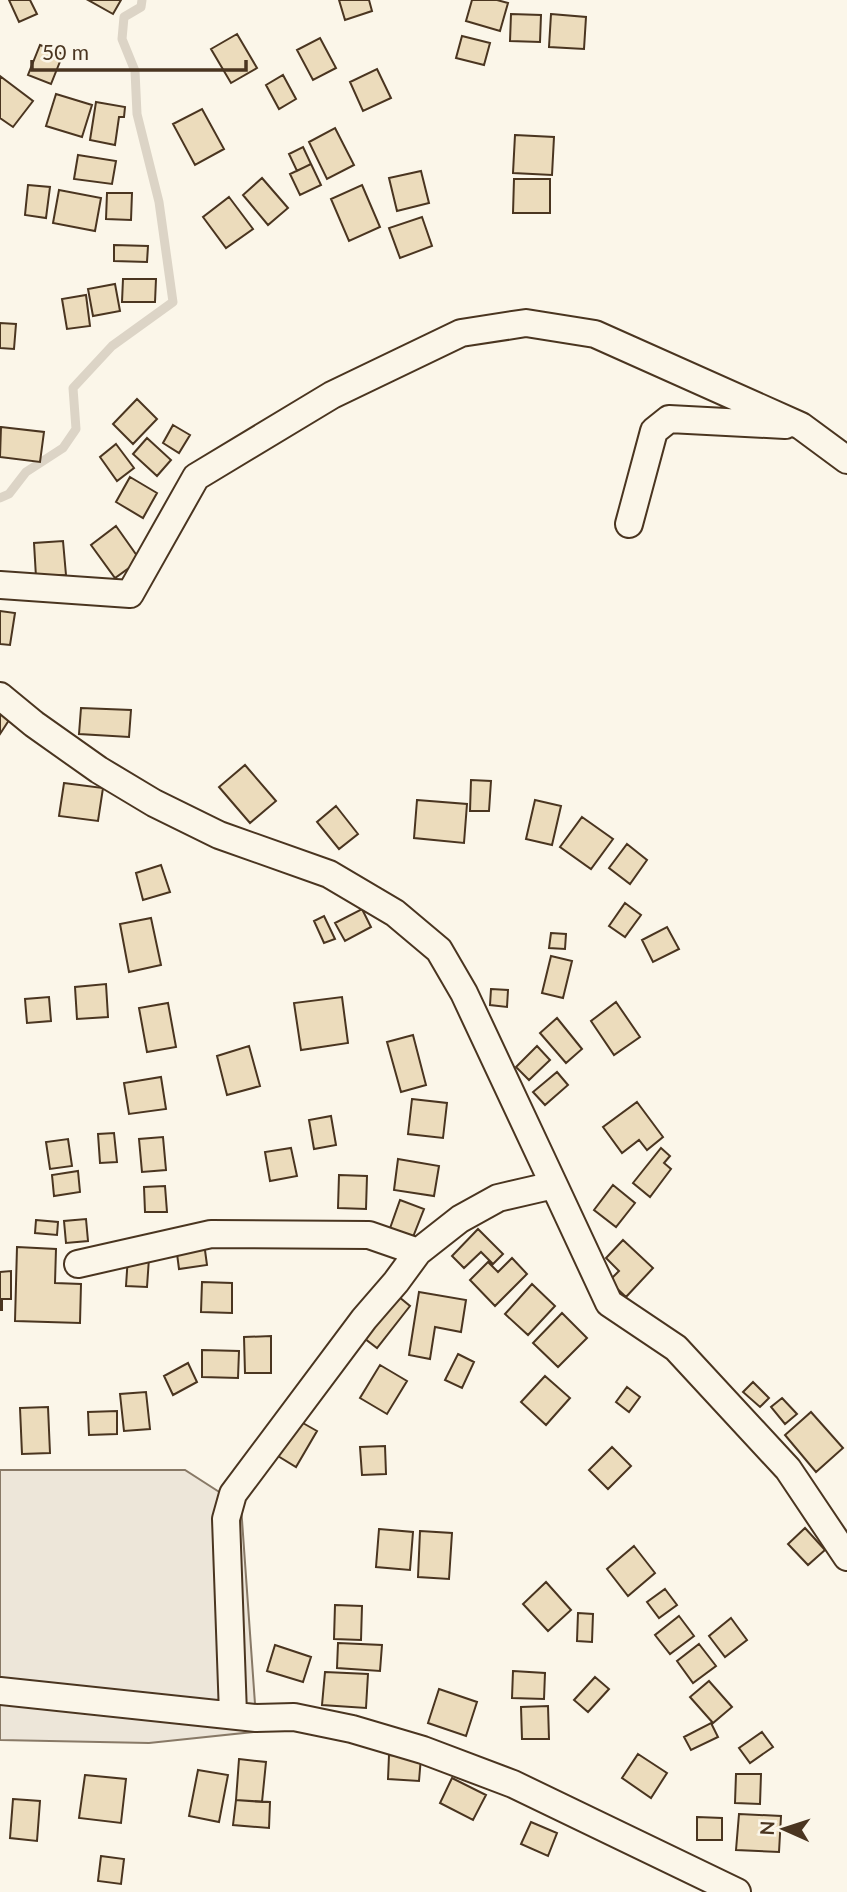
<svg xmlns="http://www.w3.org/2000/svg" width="847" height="1892" font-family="Lato,sans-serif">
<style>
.green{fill:#ede6d9;stroke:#887966;stroke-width:2}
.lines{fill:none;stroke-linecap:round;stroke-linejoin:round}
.stream{stroke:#dcd4c6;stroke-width:9}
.building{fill:#ecdcbc;stroke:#4a3520;stroke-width:2}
.minor-casing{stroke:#4a3520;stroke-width:30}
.minor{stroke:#fbf6e9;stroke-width:26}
</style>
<rect width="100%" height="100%" fill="#fbf6e9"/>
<!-- green -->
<path class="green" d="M0,1470H185L241,1506L256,1718L253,1732L149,1743L0,1740Z"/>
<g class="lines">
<!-- stream -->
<path class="stream" d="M0,498L9,494L26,472L63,448L76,429L73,388L112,346L173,302L159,202L137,114L135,71L122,39L124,17L141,7L142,0"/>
</g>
<!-- building -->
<path class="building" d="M9,0H30L37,14L19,22Z
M88,0H121L113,14Z
M339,0H369L372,11L345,20Z
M472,0H497L508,3L500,31L466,21Z
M511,14L541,15L540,42L510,41Z
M551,14L586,17L584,49L549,47Z
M237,34L257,68L231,83L211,49Z
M462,36L490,43L484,65L456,58Z
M320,38L336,68L313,80L297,50Z
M40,45L63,54L51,84L28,75Z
M377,69L391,98L363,111L350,82Z
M283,75L296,99L279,109L266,85Z
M0,76L33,101L13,127L0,118Z
M56,94L92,105L82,137L46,126Z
M96,102L125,107L124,117H119L115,145L90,140Z
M202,109L224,149L195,165L173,124Z
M335,128L354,165L327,179L309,142Z
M515,135L554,137L552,175L513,173Z
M303,147L311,164L297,171L289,154Z
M78,155L116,161L112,184L74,179Z
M311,164L321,185L300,195L290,174Z
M421,171L429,203L397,211L389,178Z
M262,178L288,208L268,225L243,195Z
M514,179H550V213H513Z
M28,185L50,187L46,218L25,215Z
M362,185L380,227L349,241L331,199Z
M59,190L101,198L95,231L53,223Z
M107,193H132L131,220L106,219Z
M229,197L253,229L226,248L203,217Z
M422,217L432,246L400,258L389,228Z
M114,245L148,246L147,262L114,261Z
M123,279H156L155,302H122Z
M115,284L120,311L93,316L88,289Z
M86,295L90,326L67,329L62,299Z
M0,323L16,324L14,349L0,348Z
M137,399L157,419L133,444L113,424Z
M173,425L190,435L179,453L163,443Z
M1,427L44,432L40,462L0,457Z
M147,438L171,460L157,476L133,454Z
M116,444L134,468L117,481L100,457Z
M130,477L157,493L143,518L116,502Z
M116,526L140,560L115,578L91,545Z
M63,541L66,575L36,577L34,543Z
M0,611L15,613L10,645L0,644Z
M81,708L131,710L129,737L79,734Z
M0,710L11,717L0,734Z
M245,765L276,801L250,823L219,787Z
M471,780L491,781L489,811H470Z
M64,783L103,788L98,821L59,816Z
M417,800L467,804L464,843L414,838Z
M535,800L561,806L552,845L526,839Z
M336,806L358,834L339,849L317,822Z
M582,817L613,839L591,869L560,847Z
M627,844L647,860L630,884L609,868Z
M161,865L170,892L143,900L136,873Z
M625,903L641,915L625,937L609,926Z
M362,909L371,927L345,941L335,923Z
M324,916L335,939L324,943L314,921Z
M151,918L161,965L129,972L120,924Z
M667,927L679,949L653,962L642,940Z
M551,933L566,934L565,949L549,948Z
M551,956L572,961L563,998L542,993Z
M106,984L108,1017L77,1019L75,987Z
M491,989L508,990L507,1007L490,1005Z
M49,997L51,1021L27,1023L25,999Z
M342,997L348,1043L301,1050L294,1003Z
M616,1002L640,1037L614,1055L591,1021Z
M168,1003L176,1047L147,1052L139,1008Z
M557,1018L582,1049L566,1063L540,1033Z
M413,1035L426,1085L401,1092L387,1042Z
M249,1046L260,1086L227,1095L217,1056Z
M537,1046L550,1060L529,1080L516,1067Z
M557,1072L568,1085L545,1105L533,1092Z
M161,1077L166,1109L129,1114L124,1083Z
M412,1099L447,1103L443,1138L408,1134Z
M637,1102L663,1137L647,1150L639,1140L622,1153L603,1127Z
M331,1116L336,1145L314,1149L309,1120Z
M114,1133L117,1162L100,1163L98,1134Z
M163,1137L166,1170L142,1172L139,1139Z
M68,1139L72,1166L50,1169L46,1142Z
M291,1148L297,1176L270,1181L265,1152Z
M661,1148L670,1156L664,1163L671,1169L650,1197L633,1183Z
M398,1159L439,1166L434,1196L394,1190Z
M78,1171L80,1192L54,1196L52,1175Z
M339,1175L367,1176L366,1209L338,1208Z
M613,1185L635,1203L616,1227L594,1210Z
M165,1186L167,1212H145L144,1187Z
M400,1200L424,1209L411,1242L388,1234Z
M86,1219L88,1241L66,1243L64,1221Z
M36,1220L58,1222L57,1235L35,1233Z
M478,1229L503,1254L493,1264L481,1252L464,1268L452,1256Z
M623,1240L653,1268L626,1297L609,1281L619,1271L606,1258Z
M204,1243L207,1265L179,1269L176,1246Z
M17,1247L56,1249L55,1283L81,1284L80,1323L15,1321Z
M128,1256L149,1258L147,1287L126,1286Z
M512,1258L527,1274L495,1306L470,1280L488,1262L498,1272Z
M11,1271V1299H2V1310H0V1272Z
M202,1282L232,1283V1313L201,1312Z
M532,1284L555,1306L528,1335L505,1314Z
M393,1292L410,1306L377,1348L360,1335Z
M419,1292L466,1300L461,1332L435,1327L430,1359L409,1355Z
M562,1313L587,1338L558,1367L533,1343Z
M271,1336V1373H245L244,1337Z
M202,1350L239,1351L238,1378L202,1377Z
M458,1354L474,1362L462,1388L445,1380Z
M188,1363L197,1382L173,1395L164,1376Z
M380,1365L407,1381L387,1414L360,1398Z
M545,1376L570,1398L546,1425L521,1402Z
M753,1382L769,1398L760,1407L743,1392Z
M627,1387L640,1397L629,1412L616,1402Z
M146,1392L150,1429L124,1431L120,1394Z
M782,1398L797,1414L785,1424L771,1407Z
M48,1407L50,1453L22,1454L20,1408Z
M117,1411V1434L89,1435L88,1412Z
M811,1412L843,1448L816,1472L785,1435Z
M294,1418L317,1431L296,1467L273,1453Z
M385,1446L386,1474L362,1475L360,1447Z
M612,1447L631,1466L608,1489L589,1470Z
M805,1528L825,1550L808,1565L788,1544Z
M379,1529L413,1532L410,1570L376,1567Z
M420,1531L452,1533L449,1579L418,1577Z
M634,1546L655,1573L628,1596L607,1569Z
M546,1582L571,1610L548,1631L523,1604Z
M665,1589L677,1605L659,1618L647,1602Z
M335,1605L362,1606L361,1640L334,1639Z
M578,1613L593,1614L592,1642L577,1641Z
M679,1616L694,1636L670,1654L655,1635Z
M731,1618L747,1640L725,1657L709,1636Z
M338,1643L382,1645L380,1671L337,1668Z
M699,1644L716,1666L693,1683L677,1661Z
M275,1645L311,1657L303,1682L267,1671Z
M513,1671L545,1673L544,1699L512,1698Z
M325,1672L368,1674L366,1708L322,1705Z
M595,1677L609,1689L588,1712L574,1700Z
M709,1681L732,1707L713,1723L690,1697Z
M439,1689L477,1702L466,1736L428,1723Z
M548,1706L549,1739H522L521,1707Z
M711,1723L718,1737L691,1750L684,1737Z
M762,1732L773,1747L750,1763L739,1748Z
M638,1754L667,1773L651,1798L622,1778Z
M389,1755L421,1757L419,1781L388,1779Z
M239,1759L266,1762L262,1802L236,1800Z
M198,1770L228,1775L219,1822L189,1816Z
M736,1774H761L760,1804L735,1803Z
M85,1775L126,1779L121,1823L79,1818Z
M452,1778L486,1795L473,1820L440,1803Z
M13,1799L40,1801L37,1841L10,1838Z
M236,1800L270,1802L269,1828L233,1825Z
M739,1814L781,1816L779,1852L736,1850Z
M697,1817L722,1818V1840H697Z
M531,1822L557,1833L548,1856L521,1844Z
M101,1856L124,1859L121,1884L98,1881Z"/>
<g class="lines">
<!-- minor casing -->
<g class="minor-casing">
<path id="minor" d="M629,524L654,431L669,419L785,425
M0,585L130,594L196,477L332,395L461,333L526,323L595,334L801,426L847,460
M0,696L34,724L99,770L154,803L219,835L329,874L395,913L439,950L464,993L554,1185L498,1198L460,1219L418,1252L396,1282L364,1319L233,1494L226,1519L233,1714
M554,1185L609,1303L676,1348L788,1469L847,1557
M78,1264L211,1234L369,1235L418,1252
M0,1691L256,1718L294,1717L352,1729L423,1750L513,1784L737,1892"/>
</g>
<!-- minor -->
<use href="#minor" class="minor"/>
</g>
<!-- north arrow -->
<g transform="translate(784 1829) rotate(273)" stroke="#fbf6e9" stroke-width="5" paint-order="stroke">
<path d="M0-5L12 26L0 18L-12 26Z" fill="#4a3520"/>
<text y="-10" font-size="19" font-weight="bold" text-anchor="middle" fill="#4a3520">N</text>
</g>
<!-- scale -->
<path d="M32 60v10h214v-10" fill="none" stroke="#4a3520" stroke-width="3.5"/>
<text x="42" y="60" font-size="21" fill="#4a3520" stroke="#fbf6e9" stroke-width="5" paint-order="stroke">50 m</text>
</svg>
